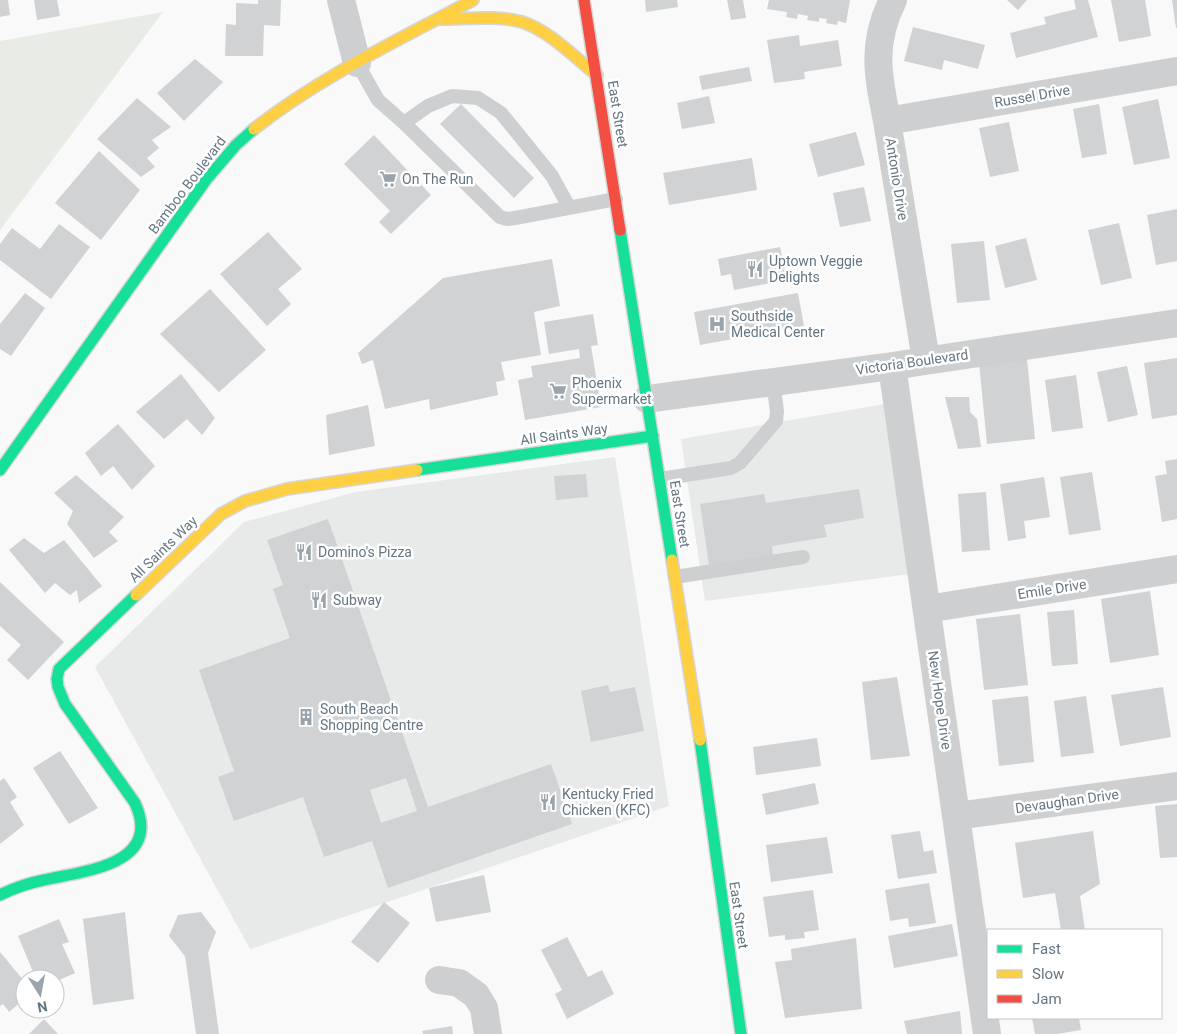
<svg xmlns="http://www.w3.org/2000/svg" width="1177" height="1034" font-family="Roboto,sans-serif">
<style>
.built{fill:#e8e9e9}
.green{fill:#e8ebe6}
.building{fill:#d0d2d3;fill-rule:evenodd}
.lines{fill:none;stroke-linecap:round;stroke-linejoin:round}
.fast-casing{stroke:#d5d6d7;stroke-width:14}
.slow-casing{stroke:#d5d6d7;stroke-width:14}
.jam-casing{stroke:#d5d6d7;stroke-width:14}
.lane{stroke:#cecfd0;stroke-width:14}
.street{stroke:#cecfd0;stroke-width:28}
.fast{stroke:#16e098;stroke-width:11}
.slow{stroke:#ffcf43;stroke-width:11}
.jam{stroke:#f24e42;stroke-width:11}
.labels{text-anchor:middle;stroke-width:5;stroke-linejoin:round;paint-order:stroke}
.street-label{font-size:14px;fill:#657683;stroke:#fff}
.poi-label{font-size:14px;fill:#657683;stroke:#fff;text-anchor:start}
</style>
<rect width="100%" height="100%" fill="#f9f9f9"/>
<!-- built -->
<path class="built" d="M885,404L910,574L705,601L681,439Z
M615,457L669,806L250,949L95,667L244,522L356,492Z"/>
<!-- green -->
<path class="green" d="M163,12L0,230V41Z"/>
<!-- building -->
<path class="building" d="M0,0H8L10,15L0,17Z
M34,0H57L60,16L37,20Z
M258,0H281L280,26L264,25L263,56H225L226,24L236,25V3L258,4Z
M645,0H677L678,7L646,12Z
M727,0H743L746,18L731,20Z
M769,0H850L846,23L838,21L837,25L826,23L827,19L819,18V22L807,20L808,16L798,14L797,19L786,17L787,12L767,9Z
M1007,0H1027L1018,10Z
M1074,0H1088L1098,37L1016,58L1010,33L1046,24L1044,17L1076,9Z
M1111,0H1145L1151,36L1119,42Z
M1172,0H1177V28H1176Z
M913,27L985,45L978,69L944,60L942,70L904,61Z
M799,35L800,46L838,40L842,66L804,72L805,79L774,83L767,40Z
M195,59L223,82L184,121L157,93Z
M749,67L752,81L702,90L699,76Z
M709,96L715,123L682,129L677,103Z
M137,98L171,127L152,140L159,148L147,158L155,167L141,177L97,139Z
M1158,99L1170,158L1134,165L1122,107Z
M461,104L534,178L514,198L440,124Z
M1099,104L1107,154L1082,158L1073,109Z
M1009,122L1019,171L990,177L979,128Z
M856,132L865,165L818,177L809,144Z
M374,135L431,195L391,234L379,222L390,211L344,164Z
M99,151L140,190L101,240L55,203Z
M752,158L757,190L669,205L663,173Z
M864,187L871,221L840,227L833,193Z
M1177,209V261L1156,265L1147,215Z
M1119,223L1132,278L1101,285L1088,230Z
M59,224L90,247L51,299L0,260V244L12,228L40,249Z
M268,232L302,269L278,289L291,304L267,326L220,274Z
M1026,238L1037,280L1005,288L995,246Z
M984,241L990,300L957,303L951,244Z
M780,247L787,280L734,290L731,274L721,276L718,259Z
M552,259L560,306L534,312L541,355L501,362L505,380L496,382L498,395L430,410L429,399L385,409L373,360L362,364L358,353L443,278Z
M210,289L266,350L219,392L160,334Z
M25,293L45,308L11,356L0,349V324Z
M798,293L804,326L700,345L694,312Z
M593,314L598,345L591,346L601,407L525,420L518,380L533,377L531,366L580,358L579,349L549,354L544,322Z
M1177,358V415L1152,419L1144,363Z
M1027,359L1035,439L987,444L979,363Z
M1127,366L1138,415L1108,422L1097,372Z
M181,374L215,418L202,435L187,419L164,439L136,412Z
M1076,375L1083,428L1052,432L1045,380Z
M945,397H969L970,412L977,419L981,447L958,449Z
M368,405L375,446L329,455L326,415Z
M118,424L155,466L132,490L113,466L101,476L85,453Z
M1177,459V519L1162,522L1155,476L1167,474L1165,461Z
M1092,472L1101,530L1069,535L1060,477Z
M586,474L588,497L556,500L554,476Z
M76,475L124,517L109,532L118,541L94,558L67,524L73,511L54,493Z
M1044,477L1050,517L1024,521L1026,538L1008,541L1000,484Z
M859,489L864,518L824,525L827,537L772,546L773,555L709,565L700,504L764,494L766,503Z
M986,492L990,550L962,552L958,494Z
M328,519L428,807L551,764L572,824L388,888L372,841L324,857L303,797L234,821L218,777L234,771L199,670L290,638L273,589L283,585L267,540ZM406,778L417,811L381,823L370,790Z
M24,538L44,553L64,540L102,586L79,603L77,590L70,595L55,583L45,593L9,550Z
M0,582L64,642L28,680L7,660L21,645L0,626Z
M1150,591L1159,655L1110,663L1101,599Z
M1074,610L1078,664L1052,666L1047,612Z
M1020,614L1028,685L984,690L976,619Z
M897,677L910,756L871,760L862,682Z
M608,685L610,692L635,687L644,731L591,742L581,691Z
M1163,687L1171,737L1120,746L1111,695Z
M1028,696L1034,762L999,766L992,700Z
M1086,696L1094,753L1061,757L1054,701Z
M817,738L821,766L756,775L753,747Z
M60,751L98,808L69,824L33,768Z
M4,778L17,797L10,802L24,825L0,844V781Z
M815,783L819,804L766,815L762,794Z
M1177,804V857L1160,858L1155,806Z
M920,831L924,852L933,850L937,873L898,879L891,835Z
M1093,831L1100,884L1080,896L1085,930H1061L1055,893L1023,898L1015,843Z
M827,837L833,873L771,882L766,845Z
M484,875L491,912L436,922L429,888Z
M929,883L936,923L909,927L908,918L890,921L885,890Z
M813,890L819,930L804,932L805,938L785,940V935L769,937L763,897Z
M384,902L410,923L378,963L351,942Z
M125,912L134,999L93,1005L83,919Z
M201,912L216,932L208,953L219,1034H196L185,956L169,936L178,915Z
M59,919L69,942L62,944L75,973L55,982V979H36L18,936Z
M952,924L958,956L894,968L888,936Z
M567,937L588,977L602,970L614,994L567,1019L555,994L562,990L541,950Z
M856,938L862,1009L785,1018L775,962L792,960L791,949Z
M0,952L25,982V998L9,1012L3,1004L0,1006Z
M960,1011L962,1034H907L904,1021Z
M1032,1018H1079L1081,1030L1057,1034H1035Z
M44,1019L58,1034H29Z
M452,1026L453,1034H423L422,1031Z"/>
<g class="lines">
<!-- fast casing -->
<g class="fast-casing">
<path id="fast" d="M620,230L672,560
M0,470L206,180L236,145L254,129
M417,470L653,436
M700,740L741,1034
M0,895C14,888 29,883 44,880C84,871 163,865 135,803L65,704L58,687L57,679L59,669L136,595"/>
</g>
<!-- slow casing -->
<g class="slow-casing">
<path id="slow" d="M441,19C467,19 497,15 522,22C550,31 574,57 597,75
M254,129C321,76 399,40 473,0
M672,560L700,740
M136,595L221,514L245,501L287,489L417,470"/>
</g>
<!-- jam casing -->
<g class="jam-casing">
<path id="jam" d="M584,0L620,230"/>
</g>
<!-- lane -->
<path class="lane" d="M357,63L378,100L404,123L500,217L507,219L515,218L616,199
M404,123L428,106L452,96L478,98L501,113L552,176L569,207
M660,479L731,468L740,463L776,421L777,411L773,382
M675,577L803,557"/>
<!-- street -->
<path class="street" d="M341,0L357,63
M893,0C871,43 878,76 887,121L926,360
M887,121L1177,71
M892,366L987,1034
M647,399L892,366L1177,323
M927,609L1177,569
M956,816L1177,786
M439,980L459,983L476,995L484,1008L488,1034"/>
<!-- fast -->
<use href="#fast" class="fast"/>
<!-- slow -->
<use href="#slow" class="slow"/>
<!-- jam -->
<use href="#jam" class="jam"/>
</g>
<!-- icons -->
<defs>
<g id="supermarket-bare" transform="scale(1.35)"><path d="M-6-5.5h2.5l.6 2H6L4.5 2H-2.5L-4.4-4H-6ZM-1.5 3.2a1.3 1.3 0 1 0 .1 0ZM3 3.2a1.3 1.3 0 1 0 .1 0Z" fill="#99a4ac" stroke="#fff" stroke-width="2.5" paint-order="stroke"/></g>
<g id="restaurant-bare" transform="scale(1.35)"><path d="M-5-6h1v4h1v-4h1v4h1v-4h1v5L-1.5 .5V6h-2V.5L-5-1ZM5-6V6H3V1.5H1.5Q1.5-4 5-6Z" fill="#99a4ac" stroke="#fff" stroke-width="2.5" paint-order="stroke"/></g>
<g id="hospital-bare" transform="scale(1.35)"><path d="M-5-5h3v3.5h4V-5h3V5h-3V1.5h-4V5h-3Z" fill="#99a4ac" stroke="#fff" stroke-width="2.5" paint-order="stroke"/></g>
<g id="building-bare" transform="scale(1.35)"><path d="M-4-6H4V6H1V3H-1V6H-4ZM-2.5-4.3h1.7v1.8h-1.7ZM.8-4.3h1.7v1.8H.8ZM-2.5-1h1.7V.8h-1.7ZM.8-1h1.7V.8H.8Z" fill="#99a4ac" stroke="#fff" stroke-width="2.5" paint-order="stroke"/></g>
</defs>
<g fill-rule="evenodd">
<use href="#supermarket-bare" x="388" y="179"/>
<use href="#restaurant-bare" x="755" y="269"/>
<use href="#hospital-bare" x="717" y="324"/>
<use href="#supermarket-bare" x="558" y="391"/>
<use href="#restaurant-bare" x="304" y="552"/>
<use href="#restaurant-bare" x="319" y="600"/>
<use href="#building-bare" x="306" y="717"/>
<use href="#restaurant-bare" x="548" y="802"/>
</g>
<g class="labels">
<!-- street labels -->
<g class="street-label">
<text transform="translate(1032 96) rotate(-10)" y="5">Russel Drive</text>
<text transform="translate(618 114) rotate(81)" y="5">East Street</text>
<text transform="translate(897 179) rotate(81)" y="5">Antonio Drive</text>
<text transform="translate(187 185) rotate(-53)" y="5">Bamboo Boulevard</text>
<text transform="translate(912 362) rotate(-8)" y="5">Victoria Boulevard</text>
<text transform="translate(564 434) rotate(-8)" y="5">All Saints Way</text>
<text transform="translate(680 514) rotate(81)" y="5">East Street</text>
<text transform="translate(163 549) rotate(-44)" y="5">All Saints Way</text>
<text transform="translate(1052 589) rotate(-9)" y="5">Emile Drive</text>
<text transform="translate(940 700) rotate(82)" y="5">New Hope Drive</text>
<text transform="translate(1067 801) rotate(-8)" y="5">Devaughan Drive</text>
<text transform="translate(739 915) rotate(82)" y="5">East Street</text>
</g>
<!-- poi labels -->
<g class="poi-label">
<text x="402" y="184">On The Run</text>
<text x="769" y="266">Uptown Veggie<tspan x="769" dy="16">Delights</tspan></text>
<text x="731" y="321">Southside<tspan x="731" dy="16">Medical Center</tspan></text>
<text x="572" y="388">Phoenix<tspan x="572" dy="16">Supermarket</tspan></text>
<text x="318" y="557">Domino's Pizza</text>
<text x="333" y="605">Subway</text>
<text x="320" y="714">South Beach<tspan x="320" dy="16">Shopping Centre</tspan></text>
<text x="562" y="799">Kentucky Fried<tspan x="562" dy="16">Chicken (KFC)</tspan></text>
</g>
</g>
<!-- legend -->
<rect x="987" y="929" width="175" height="90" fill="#ffffff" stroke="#c1c8cd"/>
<rect x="997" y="945" width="25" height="8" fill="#16e098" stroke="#c1c8cd"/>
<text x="1032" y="954" font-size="15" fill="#657683">Fast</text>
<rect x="997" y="970" width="25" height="8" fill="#ffcf43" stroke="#c1c8cd"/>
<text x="1032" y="979" font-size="15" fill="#657683">Slow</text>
<rect x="997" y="995" width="25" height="8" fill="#f24e42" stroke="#c1c8cd"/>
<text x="1032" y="1004" font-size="15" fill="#657683">Jam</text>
<!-- north arrow -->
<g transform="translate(40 994) rotate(169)"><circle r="24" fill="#ffffff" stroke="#c1c8cd"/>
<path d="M0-4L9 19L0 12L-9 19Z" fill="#99a4ac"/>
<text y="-8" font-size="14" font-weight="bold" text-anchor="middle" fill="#657683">N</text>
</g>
</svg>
